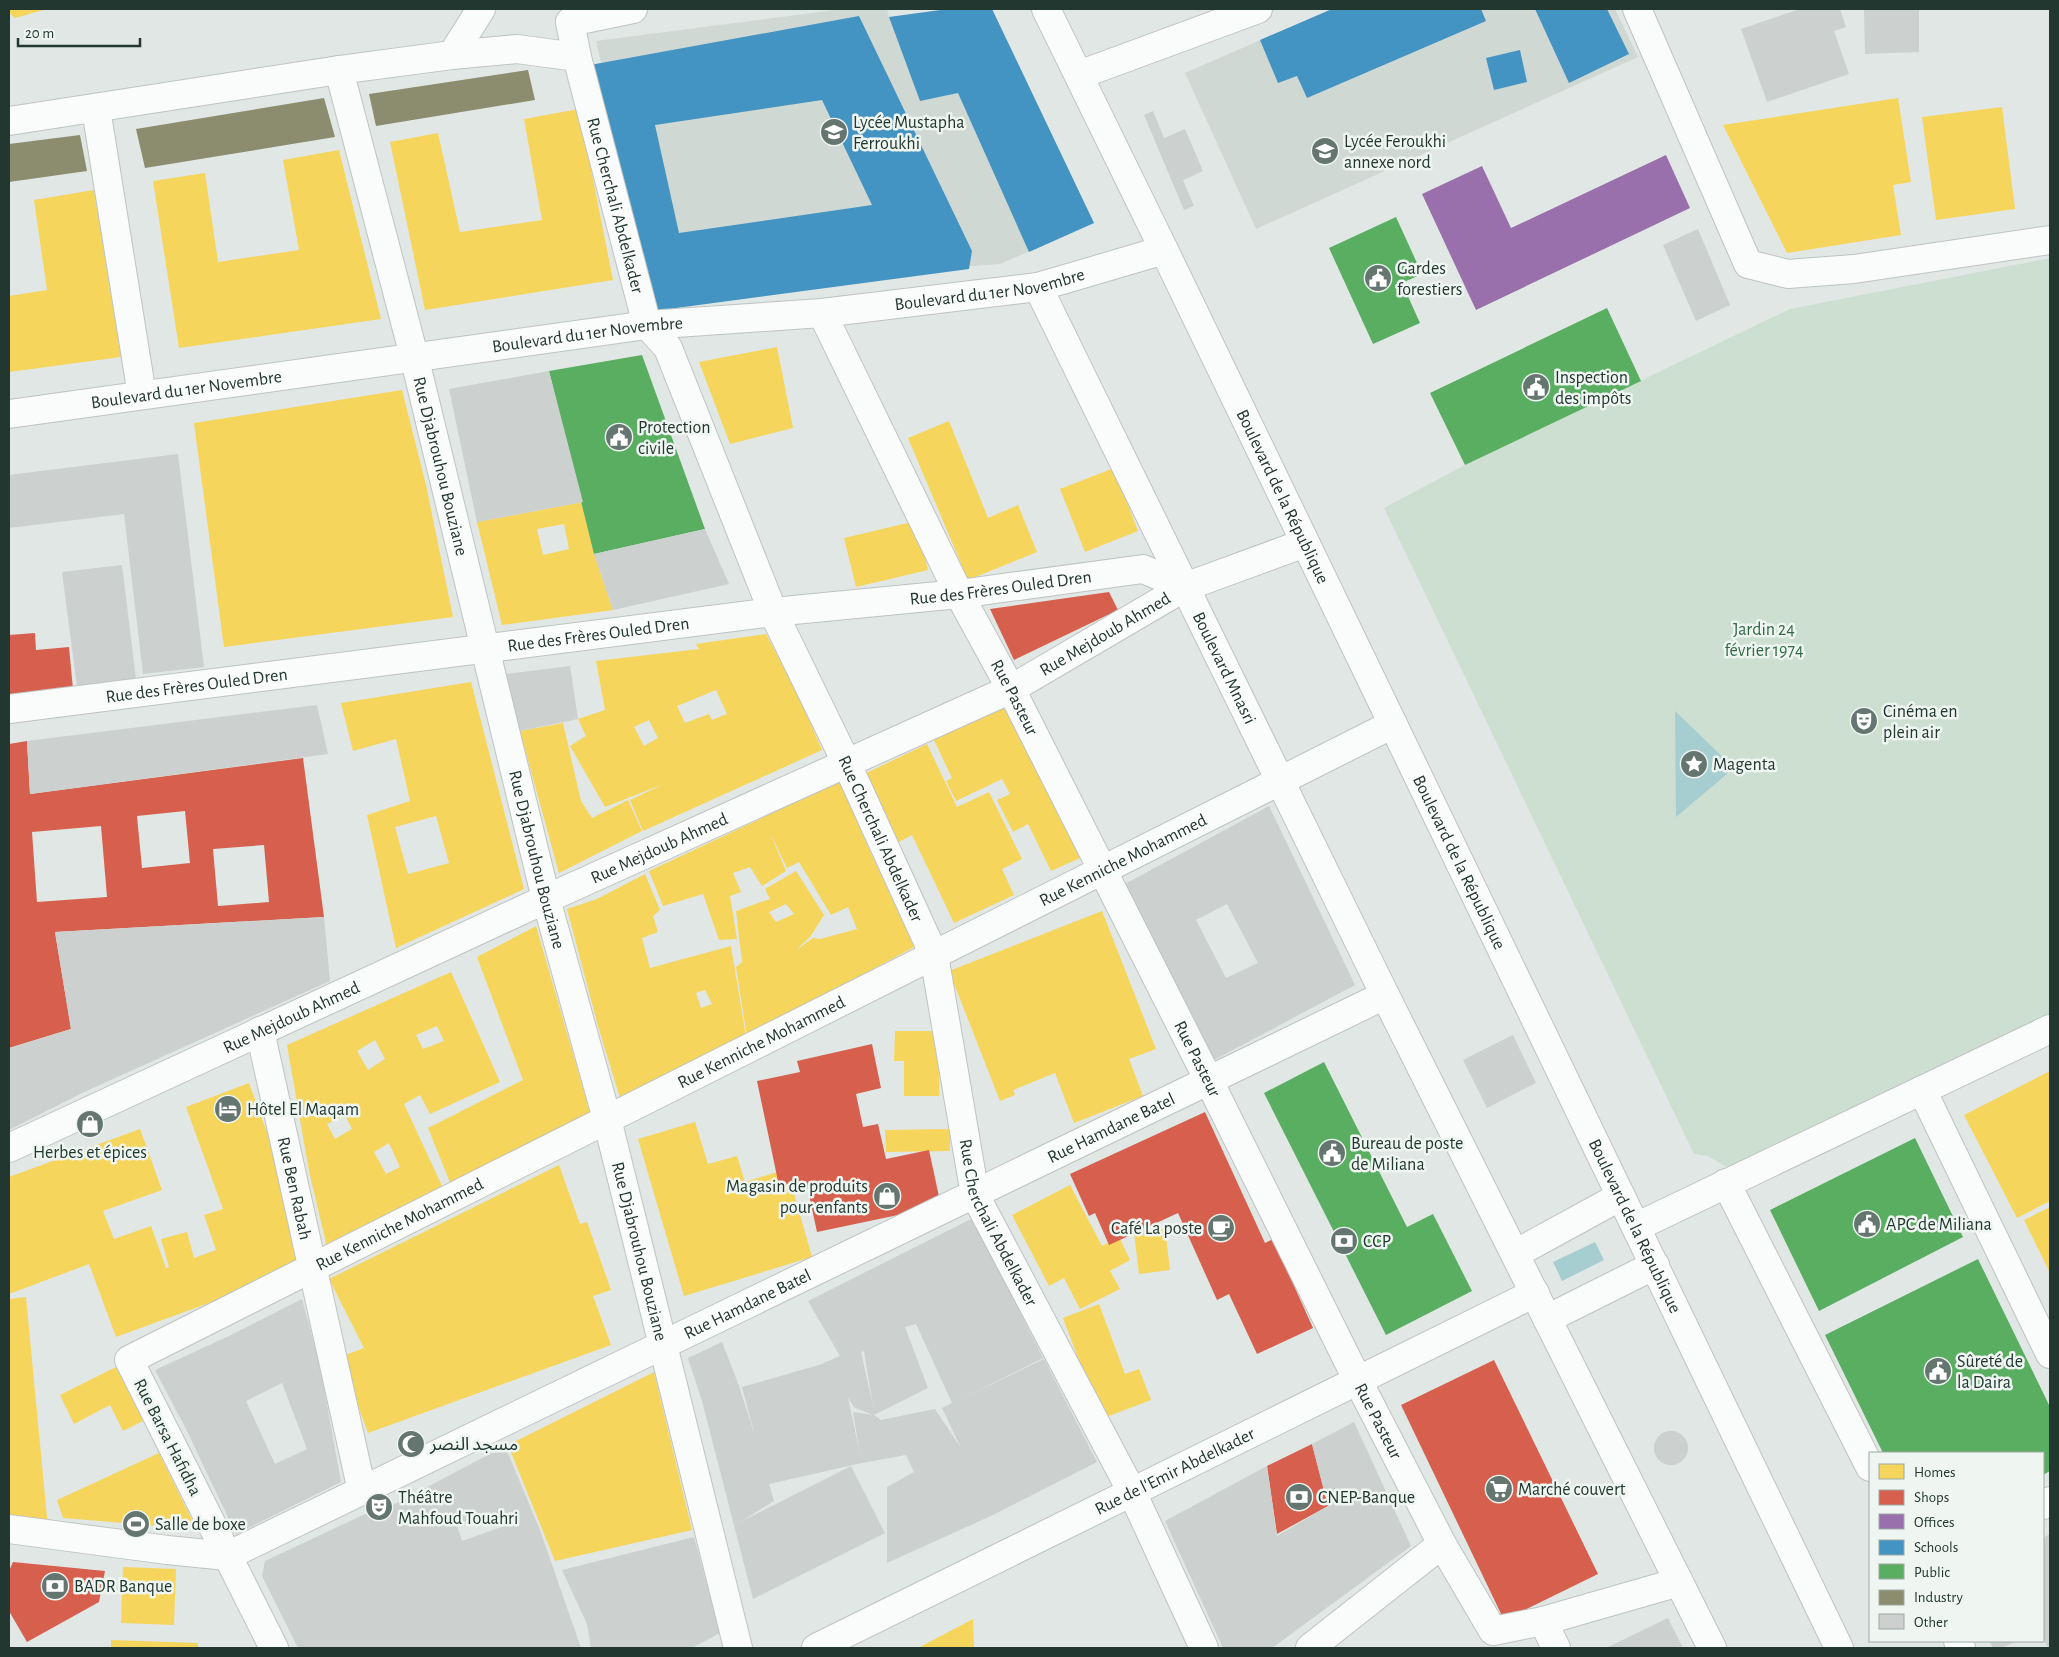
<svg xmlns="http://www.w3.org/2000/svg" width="2059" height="1657" font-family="'Alegreya Sans','Noto Sans Arabic',sans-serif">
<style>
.built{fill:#d0d8d4}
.green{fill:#ccdfd0}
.water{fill:#a6ced1}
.homes{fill:#f6d55c;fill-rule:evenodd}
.shops{fill:#d6604d;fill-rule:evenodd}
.offices{fill:#9970ab}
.schools{fill:#4393c3;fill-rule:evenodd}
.public{fill:#5aae61}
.industry{fill:#8c8c6e}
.building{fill:#ccd0ce;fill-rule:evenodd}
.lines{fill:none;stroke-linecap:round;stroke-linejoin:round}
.street-casing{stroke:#bec4c1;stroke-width:30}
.secondary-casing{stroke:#bec4c1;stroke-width:30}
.street{stroke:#fafbfb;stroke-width:28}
.secondary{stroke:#fafbfb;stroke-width:28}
.labels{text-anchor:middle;stroke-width:5;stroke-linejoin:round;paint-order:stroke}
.poi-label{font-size:18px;fill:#223730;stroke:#eff6f2;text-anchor:start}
.street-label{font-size:18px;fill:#223730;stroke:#eff6f2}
.park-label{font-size:18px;fill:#316943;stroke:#eff6f2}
</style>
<rect width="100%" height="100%" fill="#e1e7e4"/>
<!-- built -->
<path class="built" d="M842,9H887L889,17L948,9H992L1094,223L1000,264L839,276L658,306L596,41Z
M1332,9H1615L1638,57L1256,229L1185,73Z"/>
<!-- green -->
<path class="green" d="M2050,258V1017L1732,1170L1708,1156L1694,1154L1384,508L1465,465L1790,309Z"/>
<!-- water -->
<path class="water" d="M1675,711L1734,768L1676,817Z
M1595,1242L1604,1260L1562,1281L1553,1262Z"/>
<!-- homes -->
<path class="homes" d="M9,9H47L15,18L9,13Z
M1898,98L1911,182L1893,185L1901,235L1787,253L1723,125Z
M2002,107L2015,209L1936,220L1922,117Z
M579,109L613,280L425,310L390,142L438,133L460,232L542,220L524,119Z
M339,150L381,319L179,348L153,181L205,173L218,262L299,250L283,160Z
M94,190L121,357L9,372V296L47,290L34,200Z
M777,347L793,428L730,444L699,362Z
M402,390L426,485L453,617L224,647L194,423Z
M949,421L988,518L1018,505L1037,552L968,580L908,438Z
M1114,468L1138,531L1085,552L1060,489Z
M583,502L594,554L613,610L502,625L477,522ZM564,524L569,549L543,555L537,529Z
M916,521L928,570L856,587L844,538Z
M766,634L797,693L822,750L643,831L630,800L664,784L605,807L570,746L586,736L578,719L605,710L596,661L699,649L696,644ZM716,690L727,714L712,720L709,714L685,723L677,706ZM649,720L658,738L644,746L634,727Z
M471,682L524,889L396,948L367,815L410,801L396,739L353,751L341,703ZM436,816L449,863L408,874L395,827Z
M1005,703L1080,858L1051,871L1028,824L1013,832L997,800L1010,794L1002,779L956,801L946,781L952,778L933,738Z
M563,723L581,801L592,818L628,800L642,831L559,873L520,731Z
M927,744L957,807L989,792L1022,859L1002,869L1014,895L954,923L912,835L897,843L864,774Z
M839,779L865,829L861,831L914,947L747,1037L736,967L742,962L736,911L770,899L765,889L796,871L824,915L810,937L795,951L813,938L820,939L857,929L848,907L831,915L799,862L787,868L769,831L786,871L762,886L750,867L733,873L741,892L730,896L737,939L719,940L703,894L663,906L649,871L762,818ZM786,904L794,914L776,922L769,912Z
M645,874L660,910L653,916L658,932L642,938L650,968L731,946L746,1037L620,1098L598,1026L567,909L597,899ZM705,990L712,1004L701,1008L696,993Z
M1102,911L1156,1049L1129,1059L1143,1096L1074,1123L1055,1073L1013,1090L1015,1095L1000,1101L949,971Z
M536,926L591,1116L451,1185L428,1128L523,1080L477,957Z
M451,972L500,1082L430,1114L420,1095L404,1104L442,1186L327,1247L309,1171L287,1045ZM437,1026L444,1041L423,1049L416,1035ZM375,1040L385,1059L368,1070L357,1051ZM345,1115L352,1129L335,1139L327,1124ZM389,1143L400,1167L386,1174L374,1152Z
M895,1031H940L939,1096H904V1061H894Z
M2050,1071V1201L2017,1218L1964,1115Z
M249,1083L315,1264L116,1337L89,1264L9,1294V1177L140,1129L162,1190L103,1211L114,1239L151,1226L166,1268L169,1267L161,1239L187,1232L194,1258L216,1250L204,1215L223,1209L186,1107Z
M695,1122L708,1164L737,1156L745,1182L787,1169L812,1257L684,1296L638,1139Z
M950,1129V1151L886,1152L885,1130Z
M559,1165L580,1224L587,1222L611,1290L593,1296L611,1345L368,1433L340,1357L364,1348L329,1279Z
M1070,1185L1102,1246L1119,1237L1130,1260L1110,1271L1120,1289L1080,1309L1064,1278L1049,1286L1012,1215Z
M2050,1207V1273L2024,1220Z
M1165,1228L1170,1270L1139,1274L1134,1232Z
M26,1297L48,1528L9,1531V1299Z
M1099,1304L1125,1374L1139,1369L1151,1400L1101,1419L1063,1318Z
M128,1361L155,1415L123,1431L110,1405L74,1424L60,1395Z
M654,1372L692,1530L555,1561L508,1445Z
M159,1453L192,1520L184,1528L63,1518L57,1500Z
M123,1567L176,1569L174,1625L121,1623Z
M973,1619L974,1648H918Z
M111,1640L198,1643V1648H111Z"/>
<!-- shops -->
<path class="shops" d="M1109,592L1118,610L1014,660L990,609Z
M35,633L36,650L69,647L74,700L9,706V635Z
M27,741L30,794L303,758L324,917L55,932L71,1029L9,1048V744ZM185,811L190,863L142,868L137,816ZM101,826L107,897L37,902L32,832ZM264,845L269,902L218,906L213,849Z
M872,1044L881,1088L856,1094L863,1127L878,1124L886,1159L929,1150L941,1206L817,1232L806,1181L779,1186L757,1081L800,1072L797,1061Z
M1205,1112L1265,1243L1273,1239L1313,1328L1257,1354L1229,1294L1217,1300L1178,1213L1109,1245L1095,1213L1089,1216L1070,1174Z
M1494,1360L1598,1574L1504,1620L1401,1405Z
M1312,1444L1328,1506L1277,1534L1267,1466Z
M13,1562L105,1571L99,1602L27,1642L9,1611V1571Z"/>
<!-- offices -->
<path class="offices" d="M1666,155L1690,208L1476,310L1422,194L1482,166L1511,228Z"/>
<!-- schools -->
<path class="schools" d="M948,9H992L1094,223L1029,252L958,93L920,101L889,17Z
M1332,9H1481L1486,21L1307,98L1297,76L1278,83L1260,40Z
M1535,9H1607L1629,54L1569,83Z
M859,16L972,251L969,269L654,311L590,65ZM822,100L872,205L679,233L655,125Z
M1520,50L1527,82L1494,90L1486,58Z"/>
<!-- public -->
<path class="public" d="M1396,217L1422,274L1402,283L1420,323L1373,344L1329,248Z
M1607,308L1641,381L1465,465L1430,393Z
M642,355L705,529L594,554L549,371Z
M1324,1062L1407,1227L1433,1214L1472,1291L1386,1335L1264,1093Z
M1915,1138L1963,1237L1819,1311L1770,1210Z
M1978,1259L2050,1407V1471L2043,1475V1453H1883L1825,1335Z"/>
<!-- industry -->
<path class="industry" d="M528,70L535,100L376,126L369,94Z
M324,98L335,137L145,168L136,129Z
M80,135L87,171L9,182V144Z"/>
<!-- building -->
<path class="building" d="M1800,9H1840L1846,27L1834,31L1849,74L1767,102L1741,29Z
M1864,9H1919V52L1865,54Z
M1153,111L1164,138L1185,129L1203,171L1183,180L1194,206L1184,210L1144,115Z
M1698,229L1730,305L1696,321L1663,245Z
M549,371L583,502L477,522L449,389Z
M178,454L204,667L143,674L124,514L9,528V475Z
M705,529L729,584L613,610L594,554Z
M122,565L136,679L77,687L62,572Z
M570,666L578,719L520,731L505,674Z
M317,705L328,754L30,794L27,741Z
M1269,806L1355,985L1214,1060L1125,884ZM1227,904L1258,963L1226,978L1196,920Z
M324,917L330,981L82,1093L9,1130V1048L71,1029L55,932Z
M1513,1035L1536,1083L1487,1108L1463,1060Z
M973,1218L1043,1358L961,1399L1044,1359L1097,1462L993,1515L887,1563V1487L914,1472L906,1455L862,1463L769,1484L774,1501L740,1522L851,1466L885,1533L753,1599L702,1401L688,1358L722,1342L738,1383L755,1436L742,1387L819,1365L840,1356L808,1301ZM916,1324L952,1403L942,1408L961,1448L935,1409L881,1420L874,1415L853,1412L860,1454L848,1398L855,1408L874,1415L928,1388L905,1327ZM864,1351L873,1406L861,1352Z
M302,1299L320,1366L341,1482L236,1534L186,1429L155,1370L229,1336ZM282,1383L307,1449L275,1464L246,1401Z
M1354,1422L1411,1546L1272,1648H1223L1165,1521L1267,1466L1277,1536L1328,1506L1312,1444Z
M1654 1448a17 17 0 1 1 34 0a17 17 0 1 1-34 0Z
M505,1446L540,1530L581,1648H298L262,1576L265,1561L363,1515L397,1503ZM487,1512L496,1525L513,1523L462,1541L457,1525Z
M2050,1534V1648H2048L2043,1638V1538Z
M694,1537L720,1633L692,1648H591L587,1624L562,1570Z
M1668,1618L1683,1648H1606Z
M1989,1641H2017L2002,1648H1993Z"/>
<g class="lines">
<!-- street casing -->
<g class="street-casing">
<g id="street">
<path d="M1637,9L1748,264L1788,274L1854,269L2050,240"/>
<path id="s1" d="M570,22L577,57L647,325L668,348L773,612L846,762L934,955L975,1195L1132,1492L1204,1648"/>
<path d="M570,22L633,9"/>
<path d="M452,55L481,9"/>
<path id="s2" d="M339,70L414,356L546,899L607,1119L738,1648"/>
<path d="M1079,75L1258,9"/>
<path d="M96,109L142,395"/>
<path d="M9,121L339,70L452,55L517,49L577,57"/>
<path id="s3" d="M1038,287L1385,995L1712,1648"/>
<path id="s4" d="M822,313L959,594L1011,689L1209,1081L1358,1381L1442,1544L1493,1631L1543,1621L1679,1582"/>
<path id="s5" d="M9,709L773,612L959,594L1143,569L1185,587"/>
<path id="s6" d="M260,1031L362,1491"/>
<path d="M1922,1090L2050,1354"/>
<path id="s7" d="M9,1148L546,899L1011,689L1185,587L1305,543"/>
<path d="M1726,1183L1870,1467"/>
<path d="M1636,1227L2050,1029"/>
<path d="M1515,1254L1621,1196"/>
<path d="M1547,1319L1655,1265"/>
<path d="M2043,1505L2050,1501"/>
<path id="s8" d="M9,1529L167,1550L227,1556L1385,995"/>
<path d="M1543,1621L1556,1648"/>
<path d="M1958,1641L1961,1648"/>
<path id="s9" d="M274,1648L129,1360L1393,724"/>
<path id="s10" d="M816,1648L1535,1293"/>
<path d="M1310,1648L1442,1544"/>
</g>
</g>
<!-- secondary casing -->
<g class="secondary-casing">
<g id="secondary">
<path id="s11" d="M1046,9L1164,250L1839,1648"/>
<path id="s12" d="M9,414L647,325L822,313L1038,287L1164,250"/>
</g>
</g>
<!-- street -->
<use href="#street" class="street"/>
<!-- secondary -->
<use href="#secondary" class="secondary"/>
</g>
<!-- icons -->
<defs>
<g id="school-disc" transform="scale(1.4375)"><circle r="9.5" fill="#65756f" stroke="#eff6f2"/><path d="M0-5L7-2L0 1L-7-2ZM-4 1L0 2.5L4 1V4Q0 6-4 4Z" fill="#fff"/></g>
<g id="civic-disc" transform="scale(1.4375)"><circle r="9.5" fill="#65756f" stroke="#eff6f2"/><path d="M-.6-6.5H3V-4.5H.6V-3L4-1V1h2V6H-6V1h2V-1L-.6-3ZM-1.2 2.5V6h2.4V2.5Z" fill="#fff"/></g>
<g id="theatre-disc" transform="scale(1.4375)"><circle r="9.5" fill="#65756f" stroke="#eff6f2"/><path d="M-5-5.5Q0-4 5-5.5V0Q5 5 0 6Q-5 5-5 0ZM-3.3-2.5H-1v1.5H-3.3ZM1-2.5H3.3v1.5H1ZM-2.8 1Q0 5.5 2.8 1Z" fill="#fff"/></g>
<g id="sight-disc" transform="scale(1.4375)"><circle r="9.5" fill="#65756f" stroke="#eff6f2"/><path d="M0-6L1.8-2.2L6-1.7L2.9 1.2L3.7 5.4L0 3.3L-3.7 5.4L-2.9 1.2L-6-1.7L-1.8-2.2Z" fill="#fff"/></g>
<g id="hotel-disc" transform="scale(1.4375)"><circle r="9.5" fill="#65756f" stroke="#eff6f2"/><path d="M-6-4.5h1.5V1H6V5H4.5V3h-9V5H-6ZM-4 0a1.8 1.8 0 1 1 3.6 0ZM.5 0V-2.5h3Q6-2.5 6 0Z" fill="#fff"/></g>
<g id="shop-disc" transform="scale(1.4375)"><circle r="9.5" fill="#65756f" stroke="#eff6f2"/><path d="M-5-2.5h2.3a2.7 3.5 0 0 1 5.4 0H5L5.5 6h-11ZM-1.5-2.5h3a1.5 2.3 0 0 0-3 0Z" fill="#fff"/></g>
<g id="cafe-disc" transform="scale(1.4375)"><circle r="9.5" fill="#65756f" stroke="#eff6f2"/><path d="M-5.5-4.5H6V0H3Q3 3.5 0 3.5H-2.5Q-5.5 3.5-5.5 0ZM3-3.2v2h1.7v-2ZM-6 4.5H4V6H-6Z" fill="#fff"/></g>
<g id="bank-disc" transform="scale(1.4375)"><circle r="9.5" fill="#65756f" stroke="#eff6f2"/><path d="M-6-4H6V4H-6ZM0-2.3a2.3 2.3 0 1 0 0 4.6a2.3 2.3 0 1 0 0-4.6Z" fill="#fff"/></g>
<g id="mosque-disc" transform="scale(1.4375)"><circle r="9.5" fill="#65756f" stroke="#eff6f2"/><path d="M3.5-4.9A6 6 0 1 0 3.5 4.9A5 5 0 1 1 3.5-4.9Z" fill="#fff"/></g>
<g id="supermarket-disc" transform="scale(1.4375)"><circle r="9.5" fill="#65756f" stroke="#eff6f2"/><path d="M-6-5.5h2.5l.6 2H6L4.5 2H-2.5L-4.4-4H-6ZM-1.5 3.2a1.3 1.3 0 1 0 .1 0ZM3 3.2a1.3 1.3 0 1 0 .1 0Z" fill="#fff"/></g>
<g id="stadium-disc" transform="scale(1.4375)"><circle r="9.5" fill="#65756f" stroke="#eff6f2"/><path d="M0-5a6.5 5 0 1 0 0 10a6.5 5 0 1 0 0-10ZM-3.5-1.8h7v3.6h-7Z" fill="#fff"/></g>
</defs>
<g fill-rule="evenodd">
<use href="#school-disc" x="834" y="132"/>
<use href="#school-disc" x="1325" y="151"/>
<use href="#civic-disc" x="1378" y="278"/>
<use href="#civic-disc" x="1536" y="387"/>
<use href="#civic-disc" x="619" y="437"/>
<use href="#theatre-disc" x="1864" y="721"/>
<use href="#sight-disc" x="1694" y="764"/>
<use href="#hotel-disc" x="228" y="1109"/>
<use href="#shop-disc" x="90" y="1124"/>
<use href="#civic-disc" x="1332" y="1153"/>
<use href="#shop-disc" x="887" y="1196"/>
<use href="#civic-disc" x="1867" y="1224"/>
<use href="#cafe-disc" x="1221" y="1228"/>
<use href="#bank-disc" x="1344" y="1241"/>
<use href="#civic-disc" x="1938" y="1371"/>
<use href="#mosque-disc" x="411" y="1444"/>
<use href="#supermarket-disc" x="1499" y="1489"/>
<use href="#bank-disc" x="1299" y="1497"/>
<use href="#theatre-disc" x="379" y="1507"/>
<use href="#stadium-disc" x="136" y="1524"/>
<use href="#bank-disc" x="55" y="1586"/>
</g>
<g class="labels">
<!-- poi labels -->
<g class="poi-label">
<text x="853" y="128">Lycée Mustapha<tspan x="853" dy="21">Ferroukhi</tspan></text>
<text x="1344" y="147">Lycée Feroukhi<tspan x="1344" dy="21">annexe nord</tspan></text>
<text x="1397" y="274">Gardes<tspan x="1397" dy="21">forestiers</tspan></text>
<text x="1555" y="383">Inspection<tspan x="1555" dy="21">des impôts</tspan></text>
<text x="638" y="433">Protection<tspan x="638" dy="21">civile</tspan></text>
<text x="1883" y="717">Cinéma en<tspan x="1883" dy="21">plein air</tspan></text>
<text x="1713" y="770">Magenta</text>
<text x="247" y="1115">Hôtel El Maqam</text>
<text x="1351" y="1149">Bureau de poste<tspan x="1351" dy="21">de Miliana</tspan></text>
<text x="90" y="1158" text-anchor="middle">Herbes et épices</text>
<text x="868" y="1192" text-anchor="end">Magasin de produits<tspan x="868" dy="21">pour enfants</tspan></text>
<text x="1886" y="1230">APC de Miliana</text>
<text x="1202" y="1234" text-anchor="end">Café La poste</text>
<text x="1363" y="1247">CCP</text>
<text x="1957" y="1367">Sûreté de<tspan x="1957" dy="21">la Daira</tspan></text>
<text x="430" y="1450">مسجد النصر</text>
<text x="1518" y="1495">Marché couvert</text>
<text x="398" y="1503">Théâtre<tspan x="398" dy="21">Mahfoud Touahri</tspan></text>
<text x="1318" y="1503">CNEP-Banque</text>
<text x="155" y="1530">Salle de boxe</text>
<text x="74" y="1592">BADR Banque</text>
</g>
<!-- street labels -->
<g class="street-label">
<text dy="6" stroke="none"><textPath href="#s1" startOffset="189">Rue Cherchali Abdelkader</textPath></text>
<text dy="6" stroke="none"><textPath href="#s12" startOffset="989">Boulevard du 1er Novembre</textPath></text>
<text dy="6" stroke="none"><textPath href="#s12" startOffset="584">Boulevard du 1er Novembre</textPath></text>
<text dy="6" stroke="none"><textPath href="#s12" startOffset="179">Boulevard du 1er Novembre</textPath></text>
<text dy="6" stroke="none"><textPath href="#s2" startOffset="409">Rue Djabrouhou Bouziane</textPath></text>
<text dy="6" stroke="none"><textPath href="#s11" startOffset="542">Boulevard de la République</textPath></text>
<text dy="6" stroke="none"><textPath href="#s5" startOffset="999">Rue des Frères Ouled Dren</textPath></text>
<text dy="6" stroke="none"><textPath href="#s5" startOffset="594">Rue des Frères Ouled Dren</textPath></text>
<text dy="6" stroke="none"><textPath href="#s7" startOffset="1211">Rue Mejdoub Ahmed</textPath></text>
<text dy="6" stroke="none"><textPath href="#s3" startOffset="424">Boulevard Mnasri</textPath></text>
<text dy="6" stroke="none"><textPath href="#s5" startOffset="189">Rue des Frères Ouled Dren</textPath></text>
<text dy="6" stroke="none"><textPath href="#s4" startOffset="430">Rue Pasteur</textPath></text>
<text dy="6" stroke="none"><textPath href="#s1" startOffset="879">Rue Cherchali Abdelkader</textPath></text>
<text dy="6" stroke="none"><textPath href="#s7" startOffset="716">Rue Mejdoub Ahmed</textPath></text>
<text dy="6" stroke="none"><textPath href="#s2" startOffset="814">Rue Djabrouhou Bouziane</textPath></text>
<text dy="6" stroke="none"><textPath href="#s9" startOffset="1435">Rue Kenniche Mohammed</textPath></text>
<text dy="6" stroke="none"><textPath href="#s11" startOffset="948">Boulevard de la République</textPath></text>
<text dy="6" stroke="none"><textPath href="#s7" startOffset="311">Rue Mejdoub Ahmed</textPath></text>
<text dy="6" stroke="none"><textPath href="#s9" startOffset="1030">Rue Kenniche Mohammed</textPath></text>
<text dy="6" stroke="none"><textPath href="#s4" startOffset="835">Rue Pasteur</textPath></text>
<text dy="6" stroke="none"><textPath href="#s8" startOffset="1202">Rue Hamdane Batel</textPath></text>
<text dy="6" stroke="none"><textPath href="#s6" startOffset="161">Rue Ben Rabah</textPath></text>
<text dy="6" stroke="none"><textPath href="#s1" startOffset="1284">Rue Cherchali Abdelkader</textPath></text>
<text dy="6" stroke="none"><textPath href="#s9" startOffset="625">Rue Kenniche Mohammed</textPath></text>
<text dy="6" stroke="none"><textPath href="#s11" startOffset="1352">Boulevard de la République</textPath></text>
<text dy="6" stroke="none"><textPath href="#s2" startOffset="1219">Rue Djabrouhou Bouziane</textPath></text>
<text dy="6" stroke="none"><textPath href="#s8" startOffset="798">Rue Hamdane Batel</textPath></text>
<text dy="6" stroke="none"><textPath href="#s4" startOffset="1240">Rue Pasteur</textPath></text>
<text transform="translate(168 1437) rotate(63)" y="6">Rue Barsa Hafidha</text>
<text dy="6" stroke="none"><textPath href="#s10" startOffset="400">Rue de l'Emir Abdelkader</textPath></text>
</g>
<!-- park labels -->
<g class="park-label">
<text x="1764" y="635">Jardin 24<tspan x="1764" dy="21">février 1974</tspan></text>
</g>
</g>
<!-- border -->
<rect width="2059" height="1657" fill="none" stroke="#223730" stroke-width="20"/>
<!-- legend -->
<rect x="1869" y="1452" width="175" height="190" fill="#eff6f2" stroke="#9daaa4"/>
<rect x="1879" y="1464" width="25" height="15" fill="#f6d55c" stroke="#9daaa4"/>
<text x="1914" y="1477" font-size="15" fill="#223730">Homes</text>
<rect x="1879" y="1490" width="25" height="15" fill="#d6604d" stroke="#9daaa4"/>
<text x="1914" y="1502" font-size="15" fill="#223730">Shops</text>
<rect x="1879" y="1514" width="25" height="15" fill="#9970ab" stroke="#9daaa4"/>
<text x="1914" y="1527" font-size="15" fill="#223730">Offices</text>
<rect x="1879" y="1540" width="25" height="15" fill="#4393c3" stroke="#9daaa4"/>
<text x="1914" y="1552" font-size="15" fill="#223730">Schools</text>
<rect x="1879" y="1564" width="25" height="15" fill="#5aae61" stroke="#9daaa4"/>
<text x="1914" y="1577" font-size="15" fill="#223730">Public</text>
<rect x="1879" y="1590" width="25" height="15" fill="#8c8c6e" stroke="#9daaa4"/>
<text x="1914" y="1602" font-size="15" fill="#223730">Industry</text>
<rect x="1879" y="1614" width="25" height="15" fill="#ccd0ce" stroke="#9daaa4"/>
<text x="1914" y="1627" font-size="15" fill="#223730">Other</text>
<!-- scale -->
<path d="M18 38v8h122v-8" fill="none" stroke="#223730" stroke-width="2.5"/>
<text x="25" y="38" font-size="15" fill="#223730" stroke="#eff6f2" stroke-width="4" paint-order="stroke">20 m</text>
</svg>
